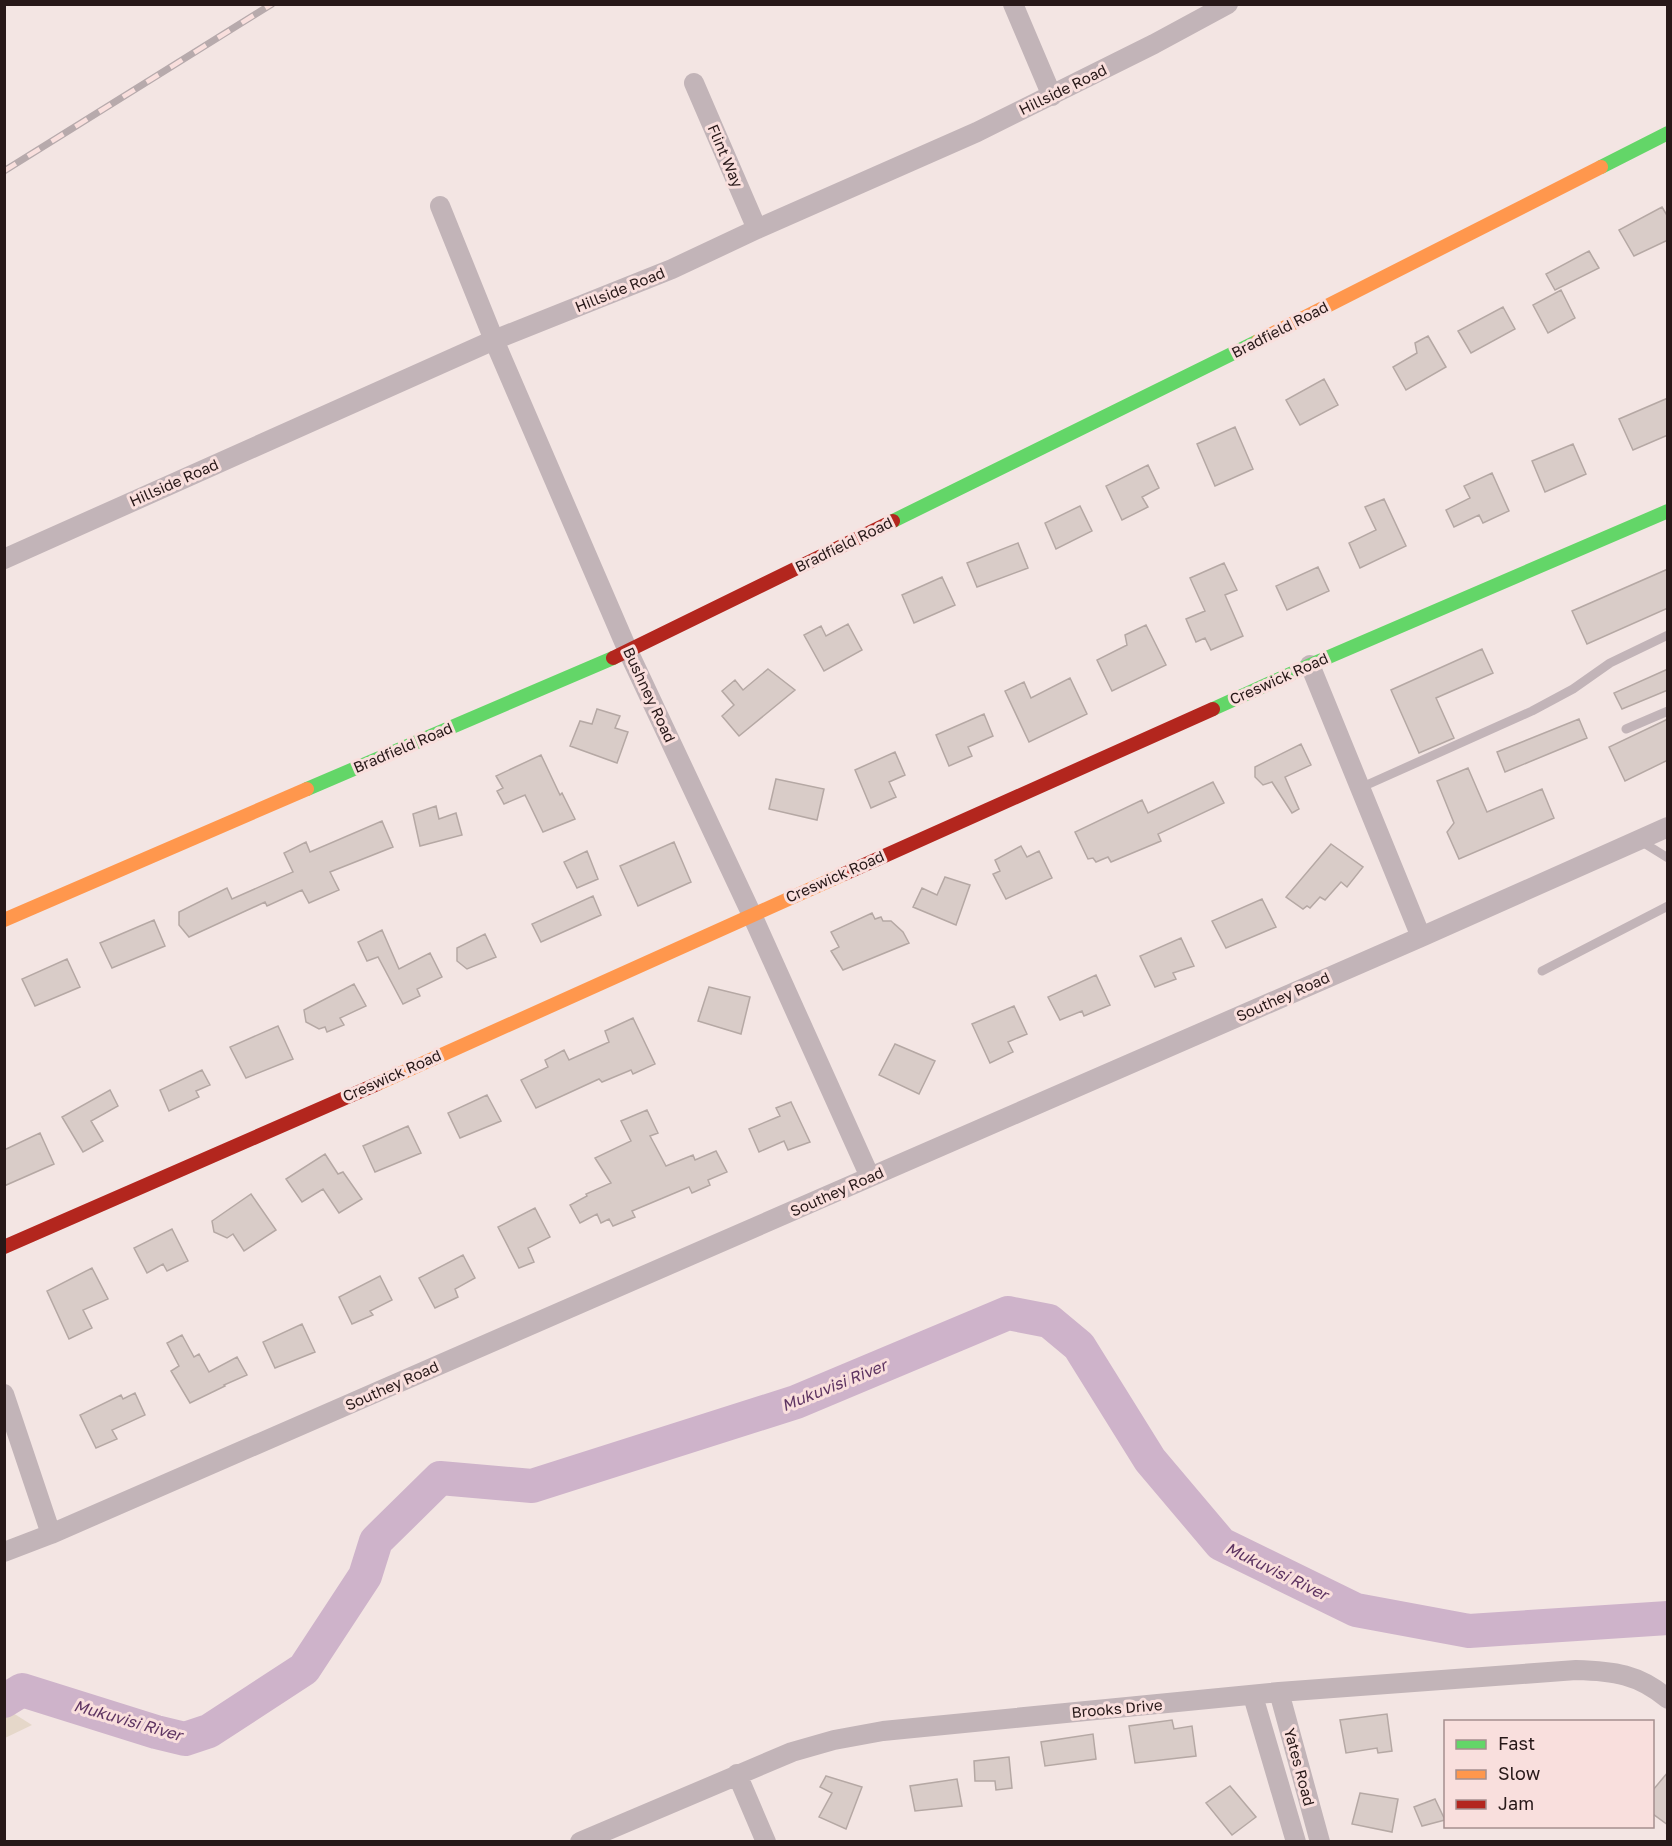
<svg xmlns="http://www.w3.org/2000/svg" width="1672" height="1846" font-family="'Golos Text',sans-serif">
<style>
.green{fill:#e5d7c9}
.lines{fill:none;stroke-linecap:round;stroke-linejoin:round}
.river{stroke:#ceb3ca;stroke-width:34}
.building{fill:#d9ccc8;stroke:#b5a8a4;stroke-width:1.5}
.lane{stroke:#c2b4b8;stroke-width:9}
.street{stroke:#c2b4b8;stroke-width:20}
.fast{stroke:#63d668;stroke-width:14}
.slow{stroke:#ff974d;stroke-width:14}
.jam{stroke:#b3261e;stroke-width:14}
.rail-casing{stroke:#b7aaac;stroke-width:7}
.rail{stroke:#f9dfdd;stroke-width:4.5;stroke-dasharray:14;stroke-linecap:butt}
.labels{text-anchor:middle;stroke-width:6;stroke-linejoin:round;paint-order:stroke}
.street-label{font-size:15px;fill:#271818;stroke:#f9dfdd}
.water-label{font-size:16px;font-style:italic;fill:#5d3361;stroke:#f9dfdd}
</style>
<rect width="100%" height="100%" fill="#f3e5e3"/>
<!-- green -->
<path class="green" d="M4,1708H5L32,1725L5,1738Z"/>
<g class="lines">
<!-- river -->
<path class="river" d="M4,1701L22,1690L156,1732L185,1739L209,1731L304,1669L365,1576L376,1541L440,1478L532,1486L796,1402L1008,1313L1049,1321L1079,1346L1150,1460L1221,1544L1356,1610L1469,1631L1668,1618"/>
</g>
<!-- building -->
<path class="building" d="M1662,207L1668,217V240L1634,256L1619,230Z
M1589,251L1599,268L1555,290L1546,274Z
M1561,290L1575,318L1548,333L1533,305Z
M1503,307L1515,329L1471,353L1458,331Z
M1428,336L1446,367L1406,390L1393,367L1417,353L1415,343Z
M1324,379L1338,405L1300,425L1286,400Z
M1668,398V435L1633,450L1619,419Z
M1235,427L1253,469L1215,486L1197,444Z
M1573,444L1586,474L1545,492L1532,461Z
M1148,465L1159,488L1142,497L1148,507L1122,520L1106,486Z
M1492,473L1509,511L1483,523L1479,515L1454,527L1446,510L1470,498L1464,486Z
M1384,499L1406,546L1360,568L1349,543L1376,530L1365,507Z
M1080,506L1092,531L1056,549L1045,523Z
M1018,543L1028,568L977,587L967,563Z
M1224,563L1237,590L1225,595L1243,636L1211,650L1205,638L1196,642L1186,619L1205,611L1190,578Z
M1318,567L1329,591L1287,610L1276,586Z
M1668,569V608L1587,644L1572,611Z
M942,577L955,605L914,623L902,595Z
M848,624L862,650L824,671L804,635L821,626L826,636Z
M1146,625L1166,665L1112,691L1097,660L1127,645L1125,635Z
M1482,649L1493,673L1436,698L1454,738L1419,753L1391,690Z
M768,669L795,690L739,736L722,716L734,705L722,691L735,680L743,690Z
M1668,669V690L1622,709L1614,693Z
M1070,678L1087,714L1029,742L1005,691L1024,682L1031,698Z
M597,709L620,716L615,728L628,732L617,763L570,746L580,721L592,724Z
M984,714L993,736L968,747L972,756L949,766L936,735Z
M1579,719L1587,738L1505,772L1497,752Z
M1668,719V760L1625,781L1609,747Z
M1301,744L1311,765L1285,777L1299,809L1292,813L1272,782L1263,785L1255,777V767Z
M895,752L905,775L889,782L896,797L871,808L855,770Z
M541,755L560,795L562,793L575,819L543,832L525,795L504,804L497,791L503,788L496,776Z
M1468,768L1487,812L1542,789L1554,818L1459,859L1447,832L1454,823L1437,781Z
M776,779L824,789L817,820L769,809Z
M1213,782L1224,803L1158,834L1161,841L1111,862L1108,857L1096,862L1093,858L1088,859L1075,832L1142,800L1148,813Z
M436,806L439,819L456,813L462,835L420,846L413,814Z
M382,821L393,847L330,872L339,890L309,903L302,890L267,906L265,902L189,937L179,925V912L227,888L232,899L293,872L284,853L306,842L310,852Z
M674,842L691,882L638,906L620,866Z
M1331,844L1363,867L1347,887L1341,882L1325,900L1320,897L1310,908L1307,906L1303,909L1286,897Z
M1021,846L1027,857L1039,851L1052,878L1006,899L993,874L1000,871L995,860Z
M587,851L598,879L577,888L564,862Z
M945,877L970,885L956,925L913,907L922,888L937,895Z
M593,896L601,915L541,942L532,924Z
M1262,899L1276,927L1226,948L1212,921Z
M872,913L875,919L881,917L883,921H891L903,932L909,943L843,970L831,951L839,947L831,932Z
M154,920L165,946L112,968L100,943Z
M382,930L399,969L430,953L442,977L417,989L420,996L403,1004L378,957L367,961L358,942Z
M485,934L496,957L467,969L457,961V948Z
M1181,938L1194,966L1173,973L1176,979L1155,987L1140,956Z
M67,959L80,987L35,1006L22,979Z
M1096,975L1110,1005L1084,1016L1082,1011L1060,1020L1048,997Z
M354,984L366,1006L340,1018L344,1025L327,1032L325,1027L319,1029L306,1022L304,1010Z
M709,987L750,997L741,1034L698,1021Z
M1014,1006L1027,1034L1008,1042L1013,1052L990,1063L972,1024Z
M633,1018L655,1064L633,1074L631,1070L602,1082L599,1079L536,1108L521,1080L548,1067L545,1060L564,1050L569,1060L609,1042L605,1031Z
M278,1026L293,1059L246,1078L230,1047Z
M895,1044L935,1061L919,1094L879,1075Z
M202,1070L210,1085L196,1091L199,1097L169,1111L160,1090Z
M110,1090L118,1106L91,1121L103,1141L83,1152L62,1117Z
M487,1095L501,1121L460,1138L448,1113Z
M791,1102L810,1142L788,1150L784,1141L759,1152L749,1129L780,1116L776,1108Z
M647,1110L658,1133L650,1136L666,1166L693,1155L695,1160L716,1151L727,1172L708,1180L710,1185L692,1193L689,1187L632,1211L635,1217L613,1226L609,1219L601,1223L597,1214L580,1223L570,1205L587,1196L586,1194L611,1183L595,1158L631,1141L621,1121Z
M408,1126L421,1153L375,1172L363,1146Z
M40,1133L54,1164L4,1186V1150Z
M325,1154L338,1174L343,1172L362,1199L339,1213L323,1189L302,1202L286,1179Z
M251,1194L276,1230L244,1251L233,1234L227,1238L214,1232L212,1221Z
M535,1208L550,1237L528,1248L534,1262L519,1268L498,1227Z
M172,1229L188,1261L167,1271L163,1264L147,1273L134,1248Z
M463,1255L475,1278L455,1289L458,1297L435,1308L419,1278Z
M92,1268L108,1299L83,1310L92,1328L69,1339L47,1291Z
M380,1276L392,1300L370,1311L373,1315L352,1324L339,1297Z
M302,1324L315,1352L275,1368L263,1342Z
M182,1335L194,1357L199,1354L209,1372L237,1357L247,1375L224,1385L225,1386L190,1403L171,1371L179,1366L167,1343Z
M135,1393L145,1415L112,1430L117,1439L96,1448L80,1415L121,1395L123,1399Z
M1387,1714L1392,1751L1378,1753L1377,1748L1346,1753L1340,1720Z
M1172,1720L1174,1729L1192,1726L1196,1756L1135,1763L1129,1726Z
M1093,1734L1096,1759L1045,1766L1041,1742Z
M1009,1757L1012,1788L996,1790L995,1781H975L974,1761Z
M1668,1772V1825L1653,1814V1790Z
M826,1776L862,1787L846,1829L819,1817L832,1793L820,1787Z
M957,1779L962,1806L915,1811L910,1786Z
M1230,1786L1256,1817L1232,1835L1206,1803Z
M1360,1793L1398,1799L1392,1832L1352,1824Z
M1435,1799L1445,1820L1422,1826L1414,1807Z"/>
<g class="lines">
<!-- lane -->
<path class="lane" d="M1626,729L1668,711
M1360,788L1532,711L1573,689L1610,663L1668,635
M1639,840L1668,858
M1542,971L1668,906"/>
<!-- street -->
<path class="street" d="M1013,4L1052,96
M694,83L757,229
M440,206L494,340L628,651L752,915L870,1177
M4,559L494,340L672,269L757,229L977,132L1154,44L1228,4
M1310,665L1421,937
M4,1394L51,1534
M4,1552L51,1534L1421,937L1668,827
M1279,1692L1320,1842
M1253,1696L1296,1842
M737,1774L766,1842
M580,1842L792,1752L834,1740L883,1731L1279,1692L1576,1670C1613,1671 1639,1674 1668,1699"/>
<!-- fast -->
<path class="fast" d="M1601,167L1668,133
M893,521L1258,341
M1213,709L1310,665L1668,511
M307,789L613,658"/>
<!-- slow -->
<path class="slow" d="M1258,341L1601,167
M4,920L307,789
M377,1084L844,874"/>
<!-- jam -->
<path class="jam" d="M613,658L893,521
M844,874L1213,709
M4,1247L377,1084"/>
<!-- rail casing -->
<g class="rail-casing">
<path id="rail" d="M4,171L272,4"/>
</g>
<!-- rail -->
<use href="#rail" class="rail"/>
</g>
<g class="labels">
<!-- street labels -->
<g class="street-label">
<text transform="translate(1063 90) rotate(-26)" y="5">Hillside Road</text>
<text transform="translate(725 156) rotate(67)" y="5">Flint Way</text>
<text transform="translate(620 290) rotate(-22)" y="5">Hillside Road</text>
<text transform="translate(1280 330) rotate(-27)" y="5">Bradfield Road</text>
<text transform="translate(174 483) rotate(-24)" y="5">Hillside Road</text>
<text transform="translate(844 545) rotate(-26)" y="5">Bradfield Road</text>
<text transform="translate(1279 679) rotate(-24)" y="5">Creswick Road</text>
<text transform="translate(649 695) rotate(65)" y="5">Bushney Road</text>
<text transform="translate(403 748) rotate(-23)" y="5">Bradfield Road</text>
<text transform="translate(835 877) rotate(-24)" y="5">Creswick Road</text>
<text transform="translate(1283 997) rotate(-24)" y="5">Southey Road</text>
<text transform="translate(392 1076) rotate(-24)" y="5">Creswick Road</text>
<text transform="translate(837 1192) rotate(-24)" y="5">Southey Road</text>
<text transform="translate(392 1386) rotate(-24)" y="5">Southey Road</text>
<text transform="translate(1117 1709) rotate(-5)" y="5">Brooks Drive</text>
<text transform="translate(1299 1767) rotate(75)" y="5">Yates Road</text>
</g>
<!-- water labels -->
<g class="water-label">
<text transform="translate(834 1385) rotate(-22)" y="6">Mukuvisi River</text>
<text transform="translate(1277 1571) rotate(26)" y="6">Mukuvisi River</text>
<text transform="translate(128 1720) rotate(16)" y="6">Mukuvisi River</text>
</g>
</g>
<!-- border -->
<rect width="1672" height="1846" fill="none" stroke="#271818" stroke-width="12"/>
<!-- legend -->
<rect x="1444" y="1720" width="210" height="108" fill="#f9dfdd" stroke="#a58f8e" stroke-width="1.5"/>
<rect x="1456" y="1740" width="30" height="9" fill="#63d668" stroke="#a58f8e" stroke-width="1.5"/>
<text x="1498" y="1750" font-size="18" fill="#271818">Fast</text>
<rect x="1456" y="1770" width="30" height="9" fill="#ff974d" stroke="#a58f8e" stroke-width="1.5"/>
<text x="1498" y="1780" font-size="18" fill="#271818">Slow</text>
<rect x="1456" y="1800" width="30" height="9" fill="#b3261e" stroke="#a58f8e" stroke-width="1.5"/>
<text x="1498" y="1810" font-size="18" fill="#271818">Jam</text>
</svg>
